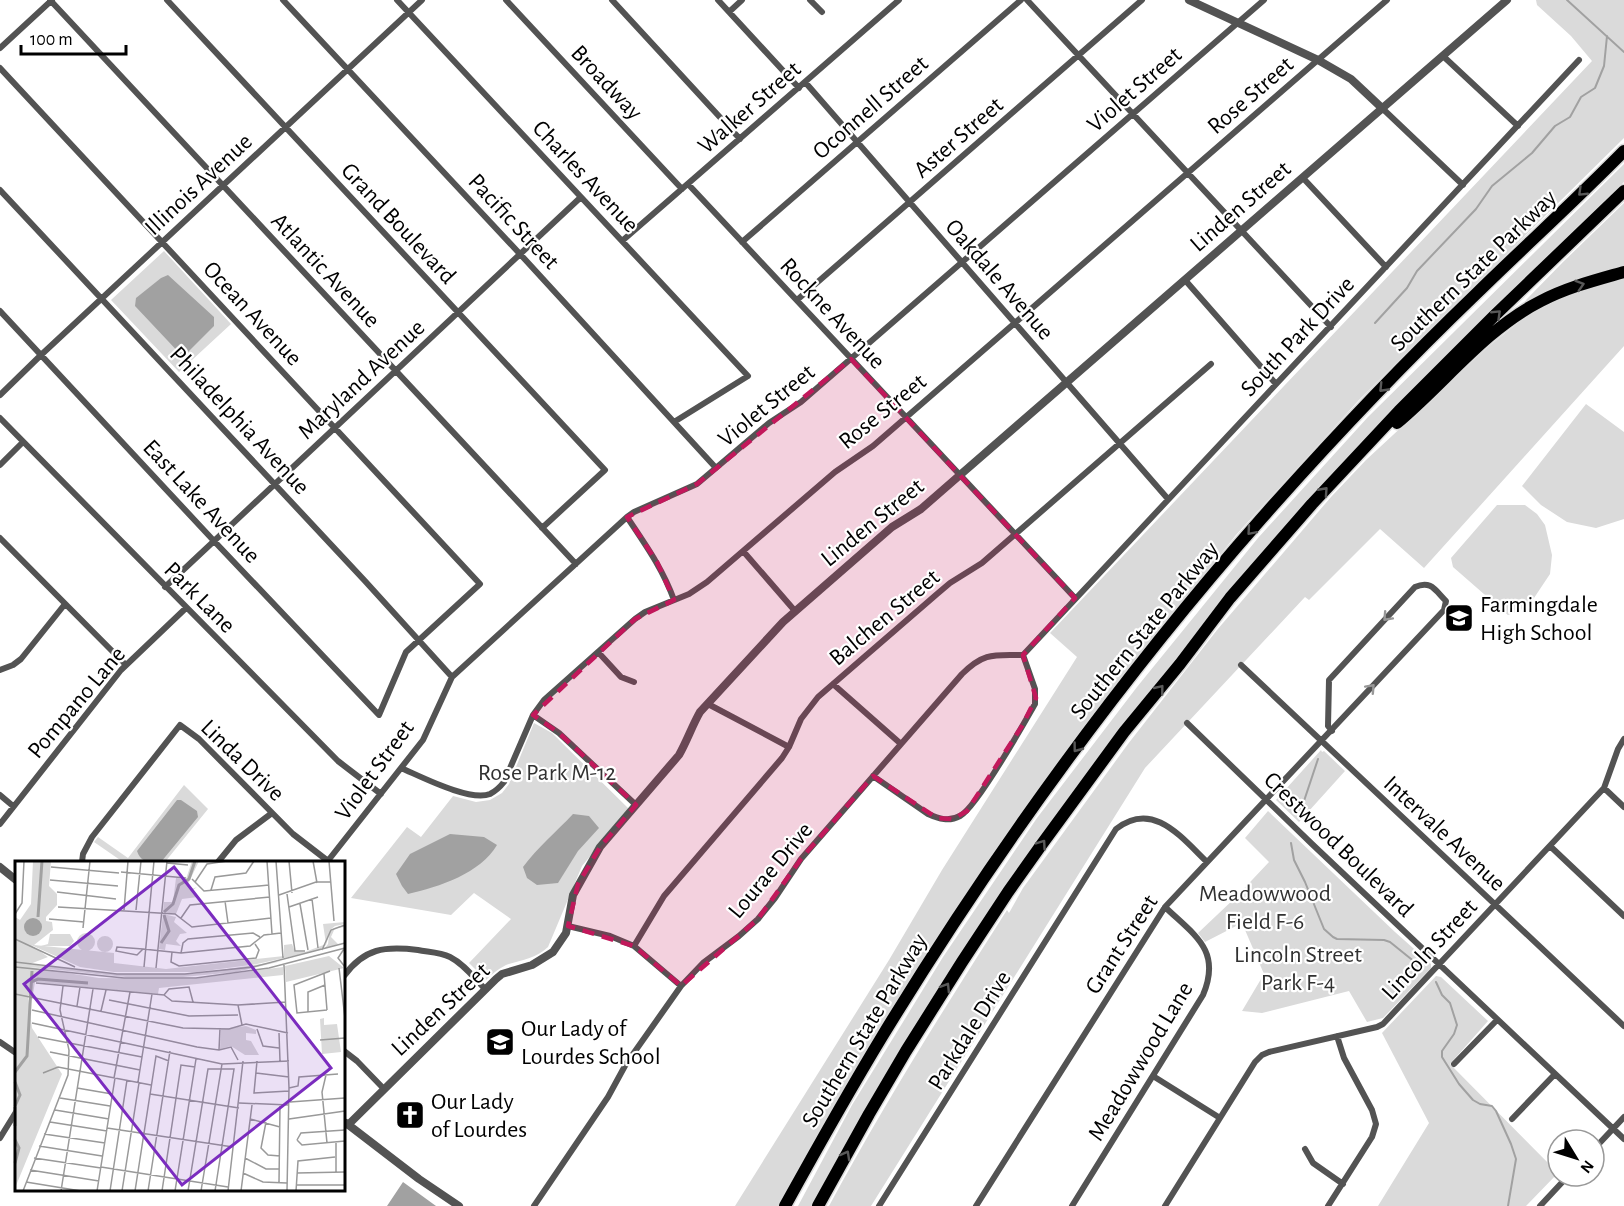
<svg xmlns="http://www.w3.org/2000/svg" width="1624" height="1206" font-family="'Alegreya Sans',sans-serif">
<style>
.green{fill:#dadada}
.water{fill:#a1a1a1}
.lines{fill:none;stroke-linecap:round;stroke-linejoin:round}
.stream{stroke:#a1a1a1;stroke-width:2}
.motorway-casing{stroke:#dbdbdb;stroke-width:15}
.minor{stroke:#535353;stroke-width:6}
.tertiary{stroke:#535353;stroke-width:8}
.motorway{stroke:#000;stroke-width:12}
.oneway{stroke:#595959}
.oneway2{stroke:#989898}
.marked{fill:#c2185b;fill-opacity:0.2;stroke:#c2185b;stroke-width:4.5;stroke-dasharray:12 8;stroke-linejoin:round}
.labels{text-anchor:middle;stroke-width:4.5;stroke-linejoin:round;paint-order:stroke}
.street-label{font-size:24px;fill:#000;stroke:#fff}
.poi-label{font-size:24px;fill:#000;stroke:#fff;text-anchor:start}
.park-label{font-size:24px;fill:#313131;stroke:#fff}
.inset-river{fill:none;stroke:#a1a1a1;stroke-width:3}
.inset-road{fill:none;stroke:#999;stroke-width:1.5}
.view{fill:#7b2cbf;fill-opacity:0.15;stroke:#7b2cbf;stroke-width:3}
.inset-edge{fill:none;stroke:#000;stroke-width:3}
</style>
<rect width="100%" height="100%" fill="#fff"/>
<!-- green -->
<path class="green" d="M1536,0H1624V138L1359,400L1236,535L1109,694L989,862L877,1031L778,1206H735L889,960L942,870L1077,657L1050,633L1592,61L1571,36L1537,5Z
M1624,164V182L1392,414L1106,747L871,1102L811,1206H798L852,1105L943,957L1037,818L1137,687L1258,538L1368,417Z
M1624,203V268L1528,303L1526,300L1563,262Z
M164,251L231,324L179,372L111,300Z
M1624,278V346L1424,568L1380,529L1309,600L1305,597L1145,768L871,1206H829C884,1104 945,1007 1007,910L1009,913L1023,888L1128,744L1217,630L1331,497L1366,460L1488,347L1528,315L1559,297Z
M1586,404L1624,432V519L1596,528L1567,522L1541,505L1522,486Z
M1497,505H1525L1537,514L1545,525L1552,555L1550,574L1528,607L1508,615L1453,567L1451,558Z
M534,723L552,733L629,809L582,866L548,947C537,958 521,960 506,965C498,969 492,974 486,980L469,963L511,919L474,893L451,915L351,898L407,827L421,837L453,796L476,802L490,800L502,793L509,784Z
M1321,750L1322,752L1324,751L1345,771L1299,822L1276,800Z
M184,785L208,809L165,862H123L94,842L98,837L128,858Z
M1268,811L1395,932L1431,964V968L1383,1018L1367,1022L1349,991L1262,1013L1242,1011L1264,974L1242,923L1205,942L1198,933L1236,897L1269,862L1245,838Z
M1436,976L1441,977L1488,1021L1450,1064L1558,1173L1526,1206H1378L1429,1123L1382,1033Z"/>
<!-- water -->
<path class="water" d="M168,275L214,317V326L183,357L135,306L136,298L161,278Z
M177,800H181L197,811L198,817L161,862C150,863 141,863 137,851Z
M573,814L589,816L599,828L578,851L558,883L537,885L527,878L523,867C538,847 556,832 573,814Z
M450,834L484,837L497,845C481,873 439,887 408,894L402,886L396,874L410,854Z
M403,1182L436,1206H387Z"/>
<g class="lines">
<!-- stream -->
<path class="stream" d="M1567,0L1624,52
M1375,323L1407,288L1417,271L1476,209L1492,186L1532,153L1555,126L1570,117L1581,97L1595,88L1604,66L1607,36
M1299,816L1318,759
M1291,843L1294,860L1305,882L1324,929L1333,937L1337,939L1384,940L1390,942L1421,967
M1436,982L1442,995L1450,1003L1457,1025L1454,1034L1442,1051V1057L1459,1084L1473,1100L1480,1104L1492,1106L1496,1111L1511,1144L1516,1159L1508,1206"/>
<!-- motorway casing -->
<g class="motorway-casing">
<path id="motorway" d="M1397,423C1446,382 1484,330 1541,301C1568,287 1596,280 1624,272
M785,1206C817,1148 849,1091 883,1035C994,853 1120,679 1261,519C1330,441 1402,365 1477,293C1526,245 1576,200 1624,151
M818,1206L869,1114L906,1051L962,962L1008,892L1042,844L1124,732L1180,664L1230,598L1312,504L1399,411L1494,316L1624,191"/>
</g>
<!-- minor -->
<path class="minor" d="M50,0L576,564
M167,0L605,470L542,528
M283,0L520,254L716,468
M397,0L748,376L674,422
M506,0L682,189
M612,0L740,139
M718,0L799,88
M810,0L822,12
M1027,0L1331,327
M729,12L742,0
M0,48L52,0
M1443,56L1518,126
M0,68L480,584L406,652L379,715L214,541L0,311
M805,82L1168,499
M1383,109L1463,185
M1303,178L1386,267
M688,184L1075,598
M0,190L365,581L452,677
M622,241L899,0
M742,242L1021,0
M1185,280L1276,384
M797,300L1142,0
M0,395L41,355L422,0
M0,418L338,761L381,794
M0,465L23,442
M627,517C645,544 663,569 674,600
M0,538L126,665
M743,551L795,611
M165,587L581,197
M598,652L621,677L634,682
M1241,665L1624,1026
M0,670L13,665L21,659L65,604
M833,684L901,744
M708,704L789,747
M533,715L559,733L636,805
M1187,723L1312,844L1624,1139
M401,768C422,777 470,802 490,794C496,791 500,787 504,782L533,715L544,700L635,619L645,612L689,594L707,582L835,472L873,446L1387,0
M873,776L928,814C939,819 949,822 960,816C977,807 1023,725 1035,704V689L1023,655L1579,60
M1604,788L1624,807
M0,795L13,806
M0,824L121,670L186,608
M1550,846L1624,916
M82,862L83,854L92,837L180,725L199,739L293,834L328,861
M218,862L236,840L272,813
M327,862L423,740L452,677L627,517L634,512L697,484L769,423L801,402L1264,0
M568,926L610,936L634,946L681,986
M634,946L664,896L782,758L789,747L801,719L818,697L937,594L950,583L982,563L1211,364
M344,976C364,948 385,946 418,950C428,952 440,952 450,957C464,964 474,978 485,989
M0,1042L16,1053
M344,1051L357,1061L384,1089
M1454,1064L1497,1020
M1153,1076L1220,1118
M1512,1119L1555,1074
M0,1138L16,1112
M1305,1149L1313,1163L1343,1184
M1594,1149L1624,1117
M534,1206L608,1097L626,1064L681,986L703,963L739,936L758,919L775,898L801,859L962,674C984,652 994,655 1023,655
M879,1206L1116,829C1153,800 1181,837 1207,862
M976,1206L1165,907L1444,610L1446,601C1435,590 1431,580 1415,587L1329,680L1328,726L1332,731
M1072,1206L1203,995C1222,950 1194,935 1165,907
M1165,1206L1255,1062L1262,1055L1269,1052L1377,1027L1383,1024L1604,788L1618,749L1624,739
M1328,1206L1372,1137L1376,1124L1372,1110L1344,1058L1337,1036
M1540,1206L1568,1176"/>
<!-- tertiary -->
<path class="tertiary" d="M1189,0L1318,60L1351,79L1383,109
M0,867L16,880
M346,1123L419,1179L459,1206
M348,1125L496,979L502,974L532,965L553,952L566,933L573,895L600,847L679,755C687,741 692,726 700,712L783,622L892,527L921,509L960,475L1507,0"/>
<!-- motorway -->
<use href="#motorway" class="motorway"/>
</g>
<!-- one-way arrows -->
<defs><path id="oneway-chevron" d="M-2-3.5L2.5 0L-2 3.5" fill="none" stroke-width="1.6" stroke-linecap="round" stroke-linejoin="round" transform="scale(1.5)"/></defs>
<g class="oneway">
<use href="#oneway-chevron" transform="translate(1582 192) rotate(136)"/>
<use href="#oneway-chevron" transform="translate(1580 285) rotate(-17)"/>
<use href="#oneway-chevron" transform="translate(1497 314) rotate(-44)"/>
<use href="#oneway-chevron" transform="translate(1383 388) rotate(134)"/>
<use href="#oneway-chevron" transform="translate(1324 491) rotate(-48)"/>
<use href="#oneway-chevron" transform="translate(1251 531) rotate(131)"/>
<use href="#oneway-chevron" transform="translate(1160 689) rotate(-51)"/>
<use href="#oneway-chevron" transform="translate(1077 748) rotate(127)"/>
<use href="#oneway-chevron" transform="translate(1042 844) rotate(-55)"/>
<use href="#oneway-chevron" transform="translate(946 987) rotate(-58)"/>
<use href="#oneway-chevron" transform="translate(846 1155) rotate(-61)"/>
</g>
<g class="oneway2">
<use href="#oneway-chevron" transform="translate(1387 617) rotate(133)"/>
<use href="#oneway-chevron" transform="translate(1371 688) rotate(-47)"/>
</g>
<!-- marked area -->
<path class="marked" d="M851,359L1075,598L1023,655L1036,698L1022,726L967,811L953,819L937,818L873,776L801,859L758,919L681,986L634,946L568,926L578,884L600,847L636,805L559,733L533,715L635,619L674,600L657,562L627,517L697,484Z"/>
<!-- icons -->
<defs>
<g id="school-square" transform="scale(1.5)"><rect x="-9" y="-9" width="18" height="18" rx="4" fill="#000" stroke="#fff"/><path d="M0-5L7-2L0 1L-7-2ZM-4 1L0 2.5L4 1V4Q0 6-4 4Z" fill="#fff"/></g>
<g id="church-square" transform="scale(1.5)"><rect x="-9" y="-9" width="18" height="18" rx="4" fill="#000" stroke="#fff"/><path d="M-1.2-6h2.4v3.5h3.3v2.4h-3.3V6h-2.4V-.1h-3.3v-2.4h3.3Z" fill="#fff"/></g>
</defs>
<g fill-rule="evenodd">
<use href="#school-square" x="1459" y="618"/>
<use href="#school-square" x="500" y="1042"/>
<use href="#church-square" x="410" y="1115"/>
</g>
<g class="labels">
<!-- street labels -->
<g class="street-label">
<text transform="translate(607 82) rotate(47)" y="8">Broadway</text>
<text transform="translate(1134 89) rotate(-41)" y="8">Violet Street</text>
<text transform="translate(1250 95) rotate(-41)" y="8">Rose Street</text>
<text transform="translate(749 107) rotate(-41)" y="8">Walker Street</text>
<text transform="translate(870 107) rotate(-41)" y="8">Oconnell Street</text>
<text transform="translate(958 137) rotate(-41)" y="8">Aster Street</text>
<text transform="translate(586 176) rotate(47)" y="8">Charles Avenue</text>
<text transform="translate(198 184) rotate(-43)" y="8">Illinois Avenue</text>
<text transform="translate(1240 206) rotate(-41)" y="8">Linden Street</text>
<text transform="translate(514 221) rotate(47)" y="8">Pacific Street</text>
<text transform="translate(399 223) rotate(47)" y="8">Grand Boulevard</text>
<text transform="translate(326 270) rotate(47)" y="8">Atlantic Avenue</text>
<text transform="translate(1473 270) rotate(-44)" y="8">Southern State Parkway</text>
<text transform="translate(1000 279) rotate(49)" y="8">Oakdale Avenue</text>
<text transform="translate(253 313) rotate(47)" y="8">Ocean Avenue</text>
<text transform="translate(833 313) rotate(47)" y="8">Rockne Avenue</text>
<text transform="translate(1297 336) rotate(-47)" y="8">South Park Drive</text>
<text transform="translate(361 379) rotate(-43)" y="8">Maryland Avenue</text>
<text transform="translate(766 405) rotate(-39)" y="8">Violet Street</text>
<text transform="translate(882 411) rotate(-39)" y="8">Rose Street</text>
<text transform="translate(240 420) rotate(47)" y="8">Philadelphia Avenue</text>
<text transform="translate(202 501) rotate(47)" y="8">East Lake Avenue</text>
<text transform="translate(872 522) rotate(-39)" y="8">Linden Street</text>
<text transform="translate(200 597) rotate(45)" y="8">Park Lane</text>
<text transform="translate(884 617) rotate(-40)" y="8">Balchen Street</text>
<text transform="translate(1144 630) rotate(-51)" y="8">Southern State Parkway</text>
<text transform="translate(76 702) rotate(-50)" y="8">Pompano Lane</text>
<text transform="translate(243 760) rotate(44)" y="8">Linda Drive</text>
<text transform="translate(374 770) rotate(-54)" y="8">Violet Street</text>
<text transform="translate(1445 833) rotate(43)" y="8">Intervale Avenue</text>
<text transform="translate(1339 844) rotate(44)" y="8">Crestwood Boulevard</text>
<text transform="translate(770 870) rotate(-50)" y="8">Lourae Drive</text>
<text transform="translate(1121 944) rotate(-57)" y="8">Grant Street</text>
<text transform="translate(1429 949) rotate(-47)" y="8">Lincoln Street</text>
<text transform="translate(440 1009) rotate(-43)" y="8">Linden Street</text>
<text transform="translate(864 1030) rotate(-59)" y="8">Southern State Parkway</text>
<text transform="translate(969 1030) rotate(-58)" y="8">Parkdale Drive</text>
<text transform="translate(1140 1061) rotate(-59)" y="8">Meadowwood Lane</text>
</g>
<!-- poi labels -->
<g class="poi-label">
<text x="1480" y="612">Farmingdale<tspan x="1480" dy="28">High School</tspan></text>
<text x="521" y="1036">Our Lady of<tspan x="521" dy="28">Lourdes School</tspan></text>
<text x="431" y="1109">Our Lady<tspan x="431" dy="28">of Lourdes</tspan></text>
</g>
<!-- park labels -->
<g class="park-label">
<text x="547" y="780">Rose Park M-12</text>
<text x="1265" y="901">Meadowwood<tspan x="1265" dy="28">Field F-6</tspan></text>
<text x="1298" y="962">Lincoln Street<tspan x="1298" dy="28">Park F-4</tspan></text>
</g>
</g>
<!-- overview -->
<g transform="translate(15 861)">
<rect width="330" height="330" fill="#fff"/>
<path d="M18,0H36L34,25L42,33V44L31,56V60L37,61L38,69L19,84L99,92V102L151,108L269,95V84L277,83L280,91H290L311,83L308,63L330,61V63L320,65L315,69V71L319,67L322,66L330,64V66L320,67L316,76L323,83L309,88L313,83L314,74L311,84L305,89L242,103L182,111H99L65,106L16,84L33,96L15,103L98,113H178L267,100L221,111L168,116H111L14,106L84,117L178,118L268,106V114L144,127L143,133L20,121L18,133L13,135L17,167L47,213L0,327V56L5,59L16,43ZM177,0H184L173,23L177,28L182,26L178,29L183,36L167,38L161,53L148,51L149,41H158L161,17L171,18ZM148,53L161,56L159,61L172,72L165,73L161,80L166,85L151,83L150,89L144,88ZM62 81a9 9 0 1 1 18 0a9 9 0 1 1-18 0ZM35,73H55L59,80L55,85H26L33,83ZM82 83a8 8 0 1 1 16 0a8 8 0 1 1-16 0ZM314,95L329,107L271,121L270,105ZM309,157V164L322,163L326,191L307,193L305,158ZM231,165L241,169V173L231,172V179L236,180L244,194H230L216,185L205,188L206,168Z" fill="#dadada"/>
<path d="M9 66a9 9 0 1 1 18 0a9 9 0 1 1-18 0Z" fill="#a1a1a1"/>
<path class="inset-river" d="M149,51L158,43L164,24L174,18L180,0M23,56L27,0M146,82L154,70L149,54M16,121L23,118L73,122M0,211L12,195L17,110M0,221L5,234L0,245M0,265V246M0,279L4,287L0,302"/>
<path class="inset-road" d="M252,0L257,73M261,0L268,97M274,0L277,32M298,0L302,22M314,0L319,60M152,2L173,4M36,6L104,12M106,11L171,17M177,18L189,30L254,24M35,19L103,25M180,21L192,3L212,0M196,29L200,16L231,12L239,0M42,31L101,38M272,33L280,90H290M264,34L301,21H316M297,38L303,87M210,40L213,62M285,43L293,89M43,46L160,53L177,66L256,57M274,46L303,36M109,49L113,0M121,49L126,0M0,53L7,42L9,0M166,57L175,44L255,36M34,58L69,61M68,67L75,0M0,78L60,106M128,88L122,94L101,90L102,86L128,88L166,92L235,85L249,74L266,72M329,88L323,97L330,106M307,89L316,69L330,64M157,91L156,101L164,105L241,97L244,89L240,83M166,92L168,82L173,78L238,72L245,76M0,101L102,113H170L238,106L330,82M269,104L274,227L272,330M0,106L109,117H181L254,107L330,87M129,106L139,0M141,107L152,0M324,107L330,157M309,113L312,149M21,122L149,134L154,128L174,126L178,141M0,133L168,167L214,168L231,163L273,172M149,134L157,140L223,144L271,141M94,139L174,155L223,154M223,144L227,164M62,145L65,126M17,149L182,186L204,189L216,186L223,199M312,149L282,152L279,124L315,110M86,150L91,129M293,152V131L310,124M17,162L207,203L274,200M242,168L248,185L264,187M264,172L265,200M23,176L127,196M305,179L330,177M204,189L205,167M35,191L125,209M242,200L239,232L274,230M28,212L43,206L136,224M241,212L274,216M311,214L307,231L312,282M99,217L115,131M123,221L137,133M62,227L97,233M274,227L283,225L284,216L323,213M135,233L224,247M45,237L95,245M275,241L330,237M224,242L274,244M40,249L94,258M235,258L265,266M274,258L330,250M35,261L92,270M251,261L246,287L253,294L265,295M92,267L218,286M29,273L90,282M282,279L286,272L330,269M282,279L287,284L330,280M24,285L87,295M19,297L86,307M230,297L251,308H264M86,306L213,326M15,309L84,320M228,312L248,321L272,322M282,312L330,311M321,312V282M11,321L66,330M264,321L265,245M281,324H330M8,330L53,214L54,189L45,149L48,125M46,330L78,128M82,330L100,217M95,330L112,219M107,330L124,222M120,330L141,195L154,200M133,330L155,190M147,330L166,204L180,206M160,330L181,198M173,330L193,208H219L200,330M186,330L207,203M213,330L228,200M226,330L237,244M281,330L283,300L320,296"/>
<path class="view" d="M159,6L316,207L167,324L9,123Z"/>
<rect width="330" height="330" class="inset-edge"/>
</g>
<!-- north arrow -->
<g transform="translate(1576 1158) rotate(128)"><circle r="28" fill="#ffffff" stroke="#999999" stroke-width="1.5"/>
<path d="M0-4.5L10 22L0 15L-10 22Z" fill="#000000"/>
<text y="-9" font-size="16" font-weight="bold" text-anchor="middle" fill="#000000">N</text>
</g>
<!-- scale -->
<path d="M21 45v9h105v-9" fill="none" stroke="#000000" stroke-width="3"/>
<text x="30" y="45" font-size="18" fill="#000000" stroke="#ffffff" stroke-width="4.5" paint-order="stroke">100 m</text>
</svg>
